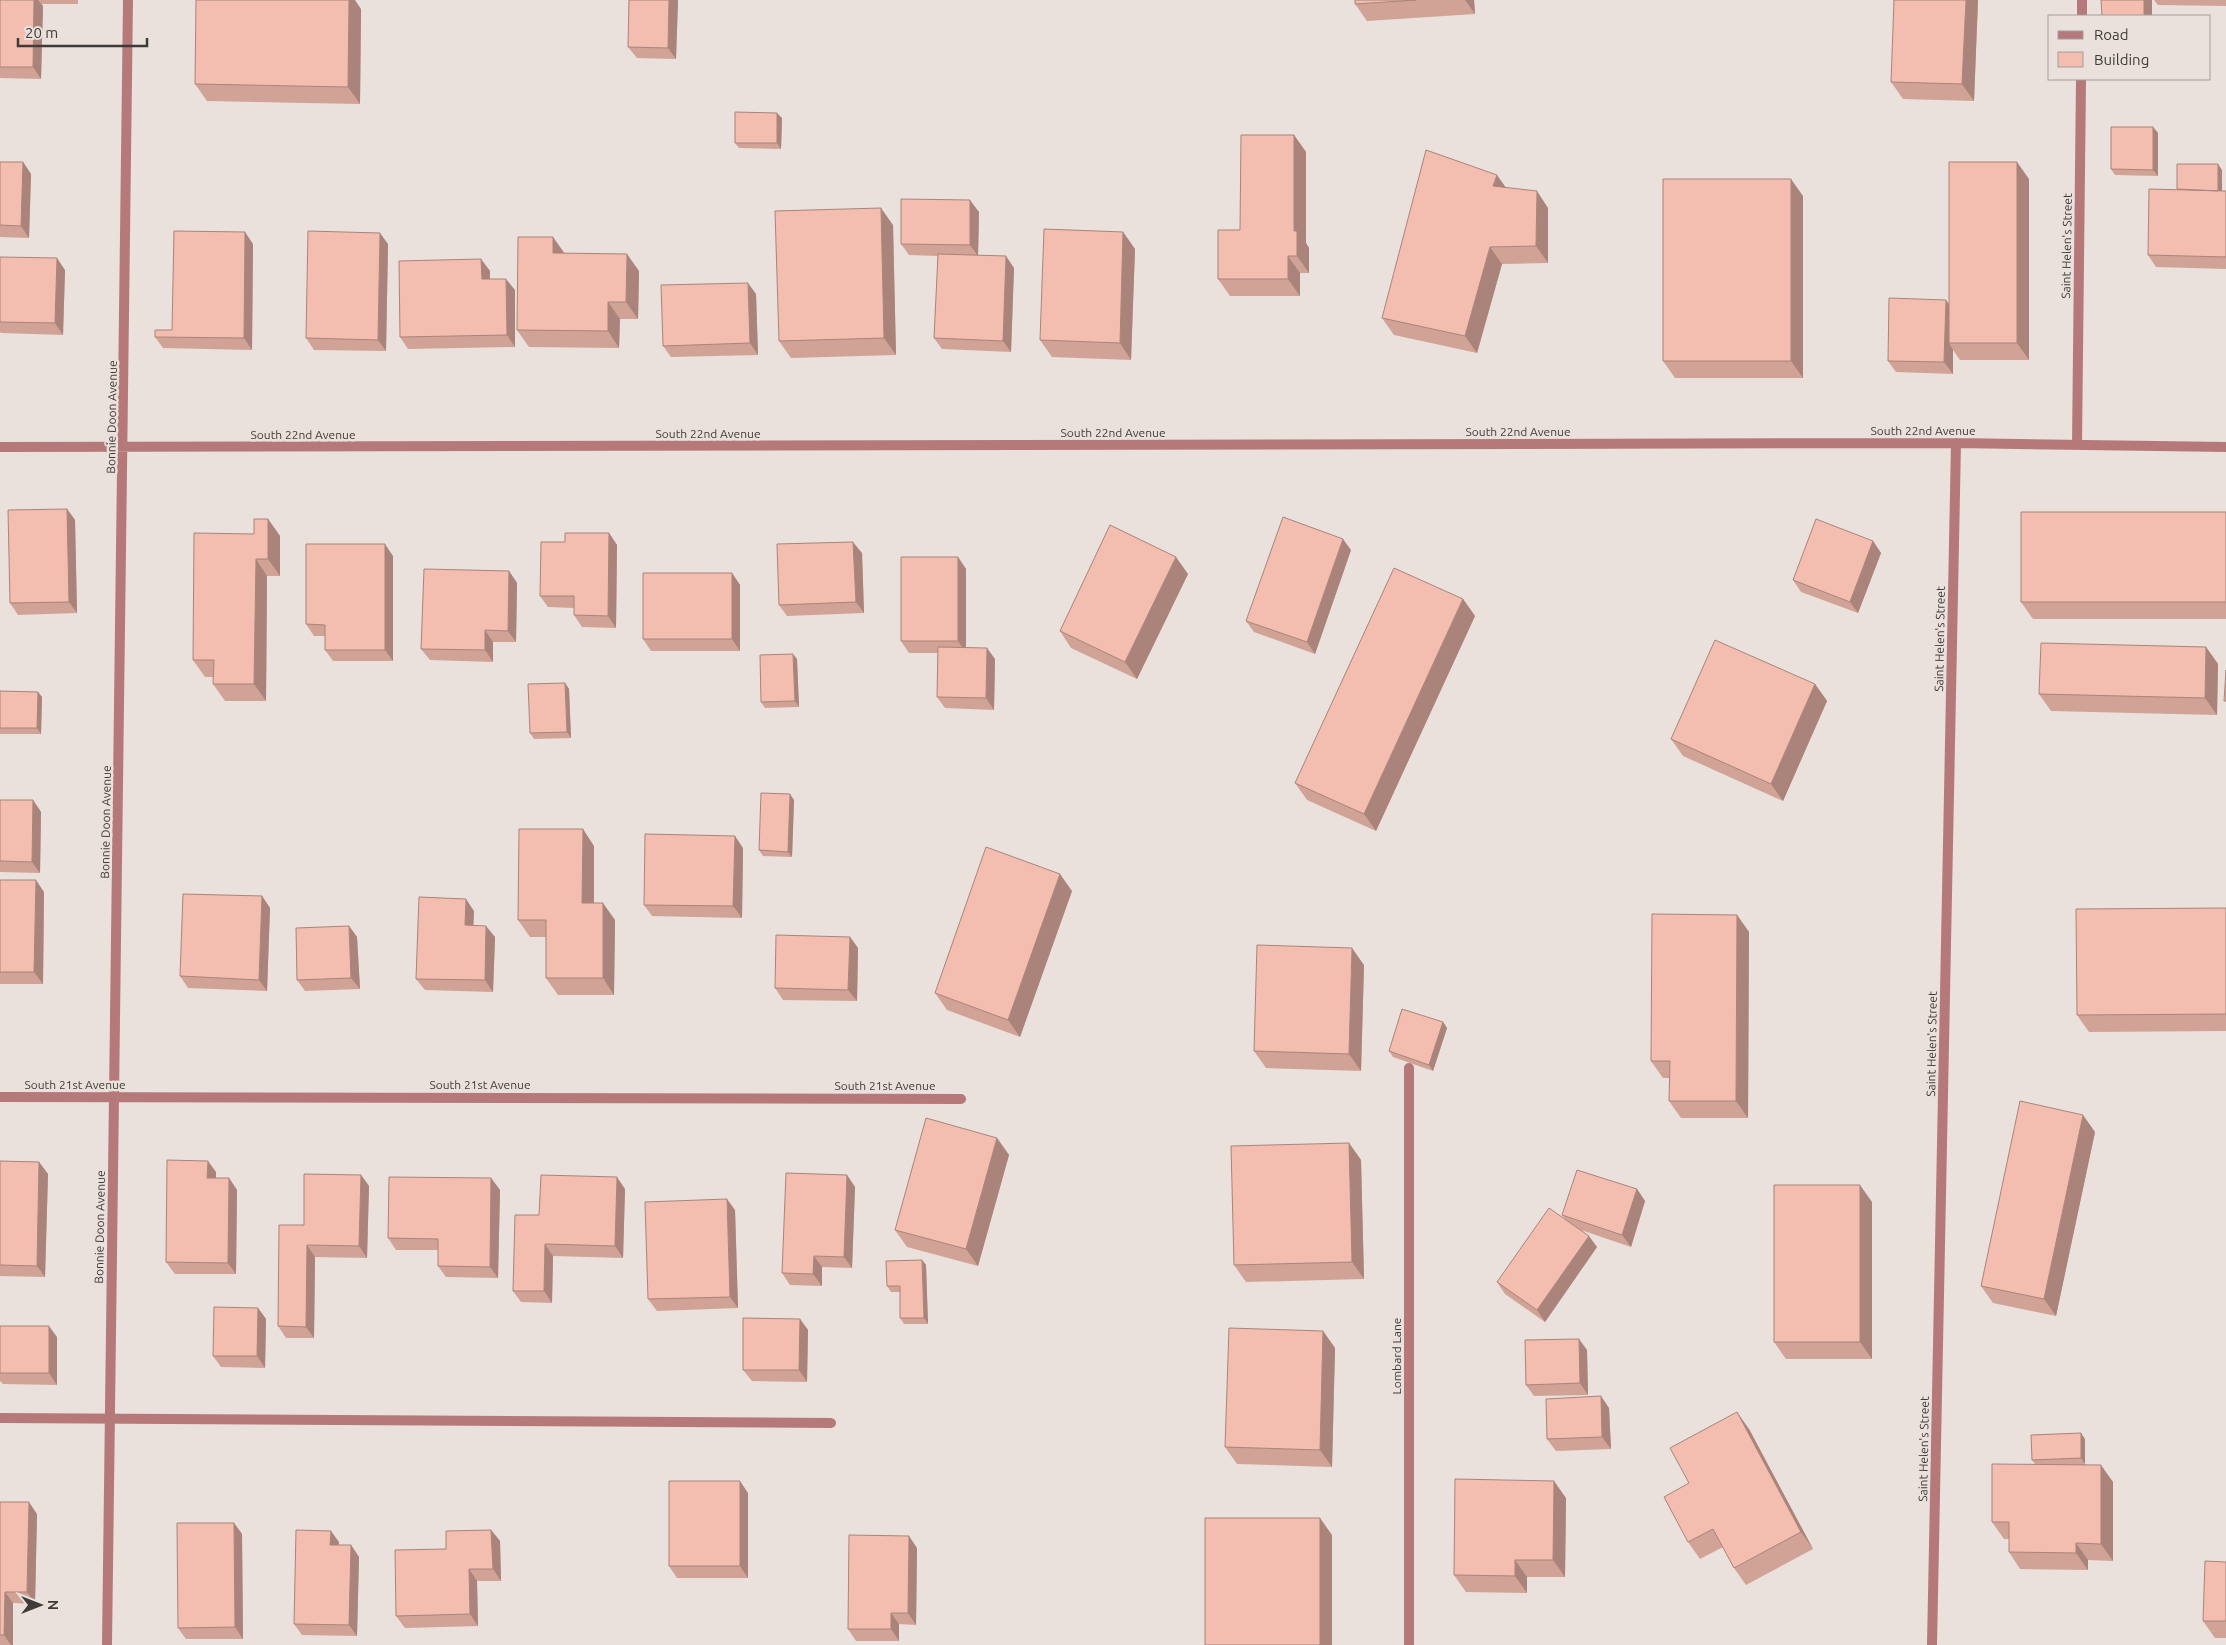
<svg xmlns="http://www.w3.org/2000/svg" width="2226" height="1645" font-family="Ubuntu,sans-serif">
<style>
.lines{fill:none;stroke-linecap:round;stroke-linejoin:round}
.lane{stroke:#b57979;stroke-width:10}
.street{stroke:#b57979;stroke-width:10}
.wall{fill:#d1a396}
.shaded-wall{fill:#aa847a}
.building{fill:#f3bdaf;stroke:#aa847a}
.labels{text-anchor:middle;stroke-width:5;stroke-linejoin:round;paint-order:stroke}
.street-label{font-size:12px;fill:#3f3b39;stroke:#eae0dc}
</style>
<rect width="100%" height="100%" fill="#eae0dc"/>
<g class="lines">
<!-- lane -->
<path class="lane" d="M0,1418L831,1423"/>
<!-- street -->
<path class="street" d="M2082,16V0
M2077,444L2081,79
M0,447L1956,443L2226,447
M1409,1068V1645
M0,1097L961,1099
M107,1645L128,0
M1932,1645L1956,443"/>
</g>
<!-- wall -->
<path class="wall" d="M0,0H78V4H41L43,6L41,79L0,78Z
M629,0H678L676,59L637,58L628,47Z
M1355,0H1474L1475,14L1367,21L1355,4Z
M1978,0L1974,101L1903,99L1891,82Z
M2154,0H2226V6L2158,5Z
M361,9L360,104L207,101L195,84Z
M782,118L781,149L739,148L735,143Z
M2153,127L2158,133V176L2115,175L2111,169Z
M1294,135L1306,152V243L1309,248V273H1300V296H1230L1218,279L1240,230Z
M0,162H23L31,174L29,238L0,237Z
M2222,170V191H2226V269L2156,267L2148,255L2177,189Z
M2029,179V360H1960L1953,350V374L1896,372L1888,361L1949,304Z
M1506,187L1548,208V263L1502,264L1477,353L1394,335L1382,318Z
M1803,196V378H1675L1663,361Z
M979,212L978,255L1014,268L1011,352L942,349L934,338L938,256L909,255L901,244Z
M893,225L896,355L791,358L779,341Z
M1123,232L1135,249L1131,360L1052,357L1040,340Z
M253,244L252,350L163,348L155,337L172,330Z
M388,244L386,351L314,350L306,338Z
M564,253L639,271L638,319H620L619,348L529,347L517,330Z
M0,257L65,270L63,335L1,333L0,332Z
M481,259L490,271V279L515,290V347L408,349L400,337Z
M756,294L758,355L671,357L663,346Z
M67,509L75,520L77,613L18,615L10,603Z
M2226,512V619H2033L2021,602Z
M268,519L280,536V576H267L266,701H225L213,684L214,677H205L193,660L254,534Z
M609,533L617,545L616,628L582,627L574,615V608L548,607L540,596L565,542Z
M1873,541L1881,553L1858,613L1801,592L1793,580Z
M1351,550L1315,654L1254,632L1246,621Z
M862,553L864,613L787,616L779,605Z
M393,556V661H333L325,650V636H314L306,624Z
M958,557L966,569V647L995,659L994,710L945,708L937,697L938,653H909L901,641Z
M509,571L517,583L516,642H493V662L430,660L421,649Z
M732,573L740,585V651H651L643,639Z
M1188,574L1137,679L1071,648L1060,631Z
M1463,599L1475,616L1376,831L1307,800L1295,783Z
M2206,647L2218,664L2217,715L2051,711L2039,694Z
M797,659L799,707L765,708L761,702Z
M565,683L569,689L571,738L534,739L530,733Z
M1815,684L1827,701L1783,801L1683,756L1671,739Z
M0,691L38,692L42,697L41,734H0Z
M0,800H33L41,812L40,873L0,872Z
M794,800L792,857L763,856L759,850Z
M594,846V903L615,920L614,995H558L546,978V937H530L518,920Z
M743,848L742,918L652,916L644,905Z
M0,880L44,892L43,984H0Z
M1072,891L1020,1037L947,1010L935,993Z
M262,896L270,908L267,991L188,988L180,976Z
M2226,908V1031L2089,1032L2077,1015Z
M474,911L473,925L495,937L493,992L425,990L416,979Z
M1737,915L1749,932L1748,1118H1681L1669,1101L1670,1078H1663L1651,1061Z
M349,926L357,937L360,989L305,991L297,980Z
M850,937L858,948L857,1001L783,1000L775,988Z
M1364,965L1361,1071L1266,1068L1254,1051Z
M1443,1022L1447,1028L1433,1071L1393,1057L1389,1051Z
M2095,1132L2056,1316L1993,1303L1981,1286Z
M997,1138L1009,1155L978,1266L907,1247L895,1230Z
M1349,1143L1361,1160L1364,1279L1246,1282L1234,1265Z
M0,1161L39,1162L48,1174L45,1277L0,1276Z
M216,1172V1178H229L237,1190L236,1274H175L166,1262Z
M361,1175L369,1186L367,1258L315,1257L314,1338H286L278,1326L304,1225Z
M847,1175L855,1187L852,1268L822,1267V1286L790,1285L782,1273Z
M491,1178L500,1190L498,1278L446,1277L438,1266V1250H396L388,1238Z
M625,1189L623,1258L553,1256L552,1303L521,1302L513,1291L539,1215Z
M1637,1189L1645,1201L1631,1247L1581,1230L1597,1247L1545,1322L1505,1294L1497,1282L1565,1219L1562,1215Z
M1872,1202V1359H1786L1774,1342Z
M735,1210L738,1308L657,1311L648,1299Z
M922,1260L926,1265L928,1324H904L900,1318V1292H891L887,1286Z
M258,1308L266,1319L265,1368L221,1367L213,1356Z
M800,1319L808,1330L807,1382L752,1381L743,1370Z
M0,1326L57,1337V1385L3,1384L0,1381Z
M1323,1331L1335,1348L1332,1467L1237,1464L1225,1447Z
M1587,1350L1588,1395L1534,1396L1526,1385Z
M1609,1408L1611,1449L1556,1451L1547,1439Z
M1749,1429L1813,1549L1746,1585L1734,1568L1723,1547L1700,1559L1688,1542L1689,1483Z
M2085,1439V1464L2113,1482V1561L2088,1560V1570L2020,1569L2009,1552V1539H2004L1992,1522L2035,1464L2032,1460Z
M748,1493V1578H677L669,1566Z
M1566,1498L1565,1577H1527V1593L1466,1592L1454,1575Z
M0,1502L37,1514L35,1604L13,1603V1645H0Z
M234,1523L242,1534L243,1639H186L178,1628Z
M491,1530L500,1541L501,1581H477L478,1626L405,1628L396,1616L446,1549Z
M339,1542V1545H351L359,1557L357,1636L302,1635L294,1624Z
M917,1548L916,1625L899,1624V1641H856L848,1629Z
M2226,1562V1638H2215L2203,1621Z"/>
<!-- shaded-wall -->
<path class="shaded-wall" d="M34,0H38L43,6L41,79L33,67Z
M349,0H355L361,9L360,104L348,87Z
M669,0H678L676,59L668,48Z
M1465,0H1474L1475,14Z
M1966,0H1978L1974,101L1962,84Z
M2144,0H2152V16H2144Z
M777,113L782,118L781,149L777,143Z
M2153,127L2158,133V176L2153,170Z
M1294,135L1306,152V243L1309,248V273L1297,256L1294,231Z
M23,162L31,174L29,238L21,226Z
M2017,162L2029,179V360L2017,343Z
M2218,164L2222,170V201L2218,195Z
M1497,175L1509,192L1493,186Z
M1791,179L1803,196V378L1791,361Z
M1537,191L1548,208V263L1536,246Z
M970,200L979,212L978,256L970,245Z
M881,208L893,225L896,355L884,338Z
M245,232L253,244L252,350L244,338Z
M1123,232L1135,249L1131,360L1120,343Z
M380,233L388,244L386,351L378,340Z
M553,237L565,254L553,253Z
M1490,247L1502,264L1477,353L1465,336Z
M627,254L639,271L638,319L626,302Z
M1006,256L1014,268L1011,352L1003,341Z
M1288,256L1300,273V296L1288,279Z
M57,258L65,270L63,335L55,323Z
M481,259L490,271V291L482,279Z
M506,279L515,290V347L507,335Z
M748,283L756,294L758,355L750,343Z
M1946,300L1954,311L1949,343L1953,350V374L1944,362Z
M608,302L620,319L619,348L608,331Z
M67,509L75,520L77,613L69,602Z
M268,519L280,536V576L268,559Z
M609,533L617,545L616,628L608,616Z
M1343,539L1351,550L1315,654L1307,642Z
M1873,541L1881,553L1858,613L1850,602Z
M853,542L862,553L864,613L856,602Z
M385,544L393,556V661L385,650Z
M958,557L966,569V653L958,641Z
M1176,557L1188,574L1137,679L1125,662Z
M256,559L267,576L266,701L254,684Z
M509,571L517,583L516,642L508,631Z
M732,573L740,585V651L732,639Z
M1463,599L1475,616L1376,831L1364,814Z
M485,630L493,642V662L485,650Z
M2206,647L2218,664L2217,715L2205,698Z
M987,648L995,659L994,710L986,698Z
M793,654L797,659L799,707L795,701Z
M565,683L569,689L571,738L567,732Z
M1815,684L1827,701L1783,801L1771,784Z
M38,692L42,697L41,734L37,728Z
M790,794L794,800L792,857L788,852Z
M33,800L41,812L40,873L32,862Z
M583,829L594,846V920L582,903Z
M735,836L743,848L742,918L733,906Z
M1060,874L1072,891L1020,1037L1008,1020Z
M36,880L44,892L43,984L34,972Z
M262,896L270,908L267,991L259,980Z
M466,899L474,911L473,937L465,925Z
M603,903L615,920L614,995L603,978Z
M1737,915L1749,932L1748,1118L1736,1101Z
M349,926L357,937L360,989L351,978Z
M486,926L495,937L493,992L485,980Z
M850,937L858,948L857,1001L848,990Z
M1352,948L1364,965L1361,1071L1349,1054Z
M1443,1022L1447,1028L1433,1071L1429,1065Z
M2083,1115L2095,1132L2056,1316L2044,1299Z
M997,1138L1009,1155L978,1266L966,1249Z
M1349,1143L1361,1160L1364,1279L1352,1262Z
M208,1161L216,1172L215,1190L207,1178Z
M39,1162L48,1174L45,1277L37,1266Z
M361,1175L369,1186L367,1258L359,1246Z
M847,1175L855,1187L852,1268L844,1257Z
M617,1177L625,1189L623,1258L615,1246Z
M229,1178L237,1190L236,1274L228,1263Z
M491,1178L500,1190L498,1278L490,1267Z
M1860,1185L1872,1202V1359L1860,1342Z
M1637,1189L1645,1201L1631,1247L1622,1235Z
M727,1199L735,1210L738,1308L730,1297Z
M1589,1236L1597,1247L1545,1322L1537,1310Z
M545,1244L553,1256L552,1303L544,1291Z
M307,1245L315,1257L314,1338L306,1327Z
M814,1256L822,1267V1286L813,1274Z
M922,1260L926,1265L928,1324L924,1318Z
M258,1308L266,1319L265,1368L257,1356Z
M800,1319L808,1330L807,1382L799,1370Z
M49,1326L57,1337V1385L49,1373Z
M1323,1331L1335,1348L1332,1467L1320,1450Z
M1579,1339L1587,1350L1588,1395L1580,1383Z
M1601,1396L1609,1408L1611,1449L1602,1437Z
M1737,1412L1749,1429L1813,1549L1801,1532Z
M2081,1433L2085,1439V1464L2081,1458Z
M2101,1465L2113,1482V1561L2101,1544Z
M740,1481L748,1493V1578L740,1566Z
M1554,1481L1566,1498L1565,1577L1553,1560Z
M29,1502L37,1514L35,1604L27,1592Z
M1320,1518L1332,1535V1645H1320Z
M234,1523L242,1534L243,1639L235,1627Z
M491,1530L500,1541L501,1581L493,1569Z
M331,1531L339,1542L338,1556L330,1545Z
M909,1536L917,1548L916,1625L908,1613Z
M2076,1543L2088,1560V1570L2076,1553Z
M351,1545L359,1557L357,1636L349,1625Z
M1515,1560L1527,1577V1593L1515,1576Z
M469,1569L477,1581L478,1626L470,1614Z
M5,1592L13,1603V1645H11L4,1635Z
M891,1613L899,1624V1641L891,1629Z"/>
<!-- building -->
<path class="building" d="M0,0H34L33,67H0Z
M196,0H349L348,87L195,84Z
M629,0H669L668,48L628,47Z
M1355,0H1416L1355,4Z
M1894,0H1966L1962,84L1891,82Z
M2101,0H2144V16H2102Z
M735,112L777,113V143H735Z
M2111,127H2153V170L2111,169Z
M1241,135H1294V231H1297V256H1288V279H1218V230H1240Z
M1426,150L1497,175L1493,186L1537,191L1536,246L1490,247L1465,336L1382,318Z
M0,162H23L21,226L0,225Z
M1949,162H2017V343H1949Z
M2177,164H2218V191L2177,189Z
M1663,179H1791V361H1663Z
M2149,189L2226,191V257L2148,255Z
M901,199L970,200V245L901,244Z
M881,208L884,338L779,341L775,211Z
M1044,229L1123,232L1120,343L1040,340Z
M174,231L245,232L244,338L155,337V330H172Z
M308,231L380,233L378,340L306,338Z
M518,237H553V253L627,254L626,302H608V331L517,330Z
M938,254L1006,256L1003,341L934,338Z
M0,257L57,258L55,323L0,322Z
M481,259L482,279H506L507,335L400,337L399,261Z
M748,283L750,343L663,346L661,285Z
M1889,298L1946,300L1944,362L1888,361Z
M67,509L69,602L10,603L8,510Z
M2021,512H2226V602H2021Z
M1283,517L1343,539L1307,642L1246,621Z
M254,519H268V559H256L254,684H213L214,660H193L194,533L254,534Z
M1816,519L1873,541L1850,602L1793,580Z
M1110,525L1176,557L1125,662L1060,631Z
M565,533H609L608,616L574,615V596H540L541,542H565Z
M853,542L856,602L779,605L777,544Z
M306,544H385V650H325V625L306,624Z
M901,557H958V641H901Z
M1394,568L1463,599L1364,814L1295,783Z
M424,569L509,571L508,631L485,630V650L421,649Z
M643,573H732V639H643Z
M1715,640L1815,684L1771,784L1671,739Z
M2041,643L2206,647L2205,698L2039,694Z
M938,647L987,648L986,698L937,697Z
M793,654L795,701L761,702L760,655Z
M2226,670V701H2224Z
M565,683L567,732L530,733L528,684Z
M0,691L38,692L37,728H0Z
M761,793L790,794L788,852L759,850Z
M0,800H33L32,862L0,861Z
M519,829H583L582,903H603V978H546V920H518Z
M645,834L735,836L733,906L644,905Z
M986,847L1060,874L1008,1020L935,993Z
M0,880H36L34,972H0Z
M183,894L262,896L259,980L180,976Z
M419,897L466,899L465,925L486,926L485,980L416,979Z
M2226,908V1014L2077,1015L2076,909Z
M1652,914L1737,915L1736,1101H1669L1670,1061H1651Z
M349,926L351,978L297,980L296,928Z
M776,935L850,937L848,990L775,988Z
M1257,945L1352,948L1349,1054L1254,1051Z
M1402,1009L1443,1022L1429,1065L1389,1051Z
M2020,1101L2083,1115L2044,1299L1981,1286Z
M926,1118L997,1138L966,1249L895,1230Z
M1349,1143L1352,1262L1234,1265L1231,1146Z
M167,1160L208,1161L207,1178H229L228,1263L166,1262Z
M0,1161L39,1162L37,1266L0,1265Z
M1577,1170L1637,1189L1622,1235L1562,1215Z
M786,1173L847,1175L844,1257L814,1256L813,1274L782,1273Z
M304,1174L361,1175L359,1246L307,1245L306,1327L278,1326L279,1225H304Z
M541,1175L617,1177L615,1246L545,1244L544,1291H513L515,1215H539Z
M389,1177L491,1178L490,1267L438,1266V1239L388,1238Z
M1774,1185H1860V1342H1774Z
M727,1199L730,1297L648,1299L645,1202Z
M1549,1208L1589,1236L1537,1310L1497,1282Z
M922,1260L924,1318H900V1286H887L886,1261Z
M214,1307L258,1308L257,1356H213Z
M743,1318L800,1319L799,1370H743Z
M0,1326H49V1373H0Z
M1229,1328L1323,1331L1320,1450L1225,1447Z
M1579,1339L1580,1383L1526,1385L1525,1340Z
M1601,1396L1602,1437L1547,1439L1546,1399Z
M1737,1412L1801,1532L1734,1568L1713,1529L1688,1542L1664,1497L1689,1483L1670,1448Z
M2081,1433V1458L2032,1460L2031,1435Z
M1992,1464L2101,1465V1544L2076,1543V1553L2009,1552V1522H1992Z
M1455,1479L1554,1481L1553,1560H1515V1576L1454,1575Z
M669,1481H740V1566H669Z
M0,1502H29L27,1592H5L4,1635H0Z
M1205,1518H1320V1645H1205Z
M177,1523H234L235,1627L178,1628Z
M296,1530L331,1531L330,1545H351L349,1625L294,1624Z
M491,1530L493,1569H469L470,1614L396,1616L395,1550L446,1549V1531Z
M849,1535L909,1536L908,1613H891V1629H848Z
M2205,1561L2226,1562V1621H2203Z"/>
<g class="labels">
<!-- street labels -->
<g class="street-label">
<text transform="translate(2067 246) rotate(-89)" y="4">Saint Helen's Street</text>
<text transform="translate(112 417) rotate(-89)" y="4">Bonnie Doon Avenue</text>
<text x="1923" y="435">South 22nd Avenue</text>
<text x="1518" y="436">South 22nd Avenue</text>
<text x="1113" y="437">South 22nd Avenue</text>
<text x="708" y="438">South 22nd Avenue</text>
<text x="303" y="439">South 22nd Avenue</text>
<text transform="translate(1940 639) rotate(-89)" y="4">Saint Helen's Street</text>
<text transform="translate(106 822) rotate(-89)" y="4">Bonnie Doon Avenue</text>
<text transform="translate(1932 1044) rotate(-89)" y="4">Saint Helen's Street</text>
<text x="75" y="1089">South 21st Avenue</text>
<text x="480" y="1089">South 21st Avenue</text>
<text x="885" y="1090">South 21st Avenue</text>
<text transform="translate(100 1227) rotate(-89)" y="4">Bonnie Doon Avenue</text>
<text transform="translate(1397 1356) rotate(-90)" y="4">Lombard Lane</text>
<text transform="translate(1924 1449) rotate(-89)" y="4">Saint Helen's Street</text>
</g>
</g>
<!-- legend -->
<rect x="2048" y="15" width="162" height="65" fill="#eae0dc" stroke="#a69e9b"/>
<rect x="2058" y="31" width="25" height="8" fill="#b57979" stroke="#a69e9b"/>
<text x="2094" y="40" font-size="15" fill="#3f3b39">Road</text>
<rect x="2058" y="52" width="25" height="15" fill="#f3bdaf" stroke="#a69e9b"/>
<text x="2094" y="65" font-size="15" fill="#3f3b39">Building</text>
<!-- north arrow -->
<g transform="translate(40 1605) rotate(90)" stroke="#eae0dc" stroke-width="4" paint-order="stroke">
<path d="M0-4L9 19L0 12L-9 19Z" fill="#3f3b39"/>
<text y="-8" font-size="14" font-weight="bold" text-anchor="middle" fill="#3f3b39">N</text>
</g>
<!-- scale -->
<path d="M18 38v8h129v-8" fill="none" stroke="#3f3b39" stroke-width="2.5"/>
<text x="25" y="38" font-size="15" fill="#3f3b39" stroke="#eae0dc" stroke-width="4" paint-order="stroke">20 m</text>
</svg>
